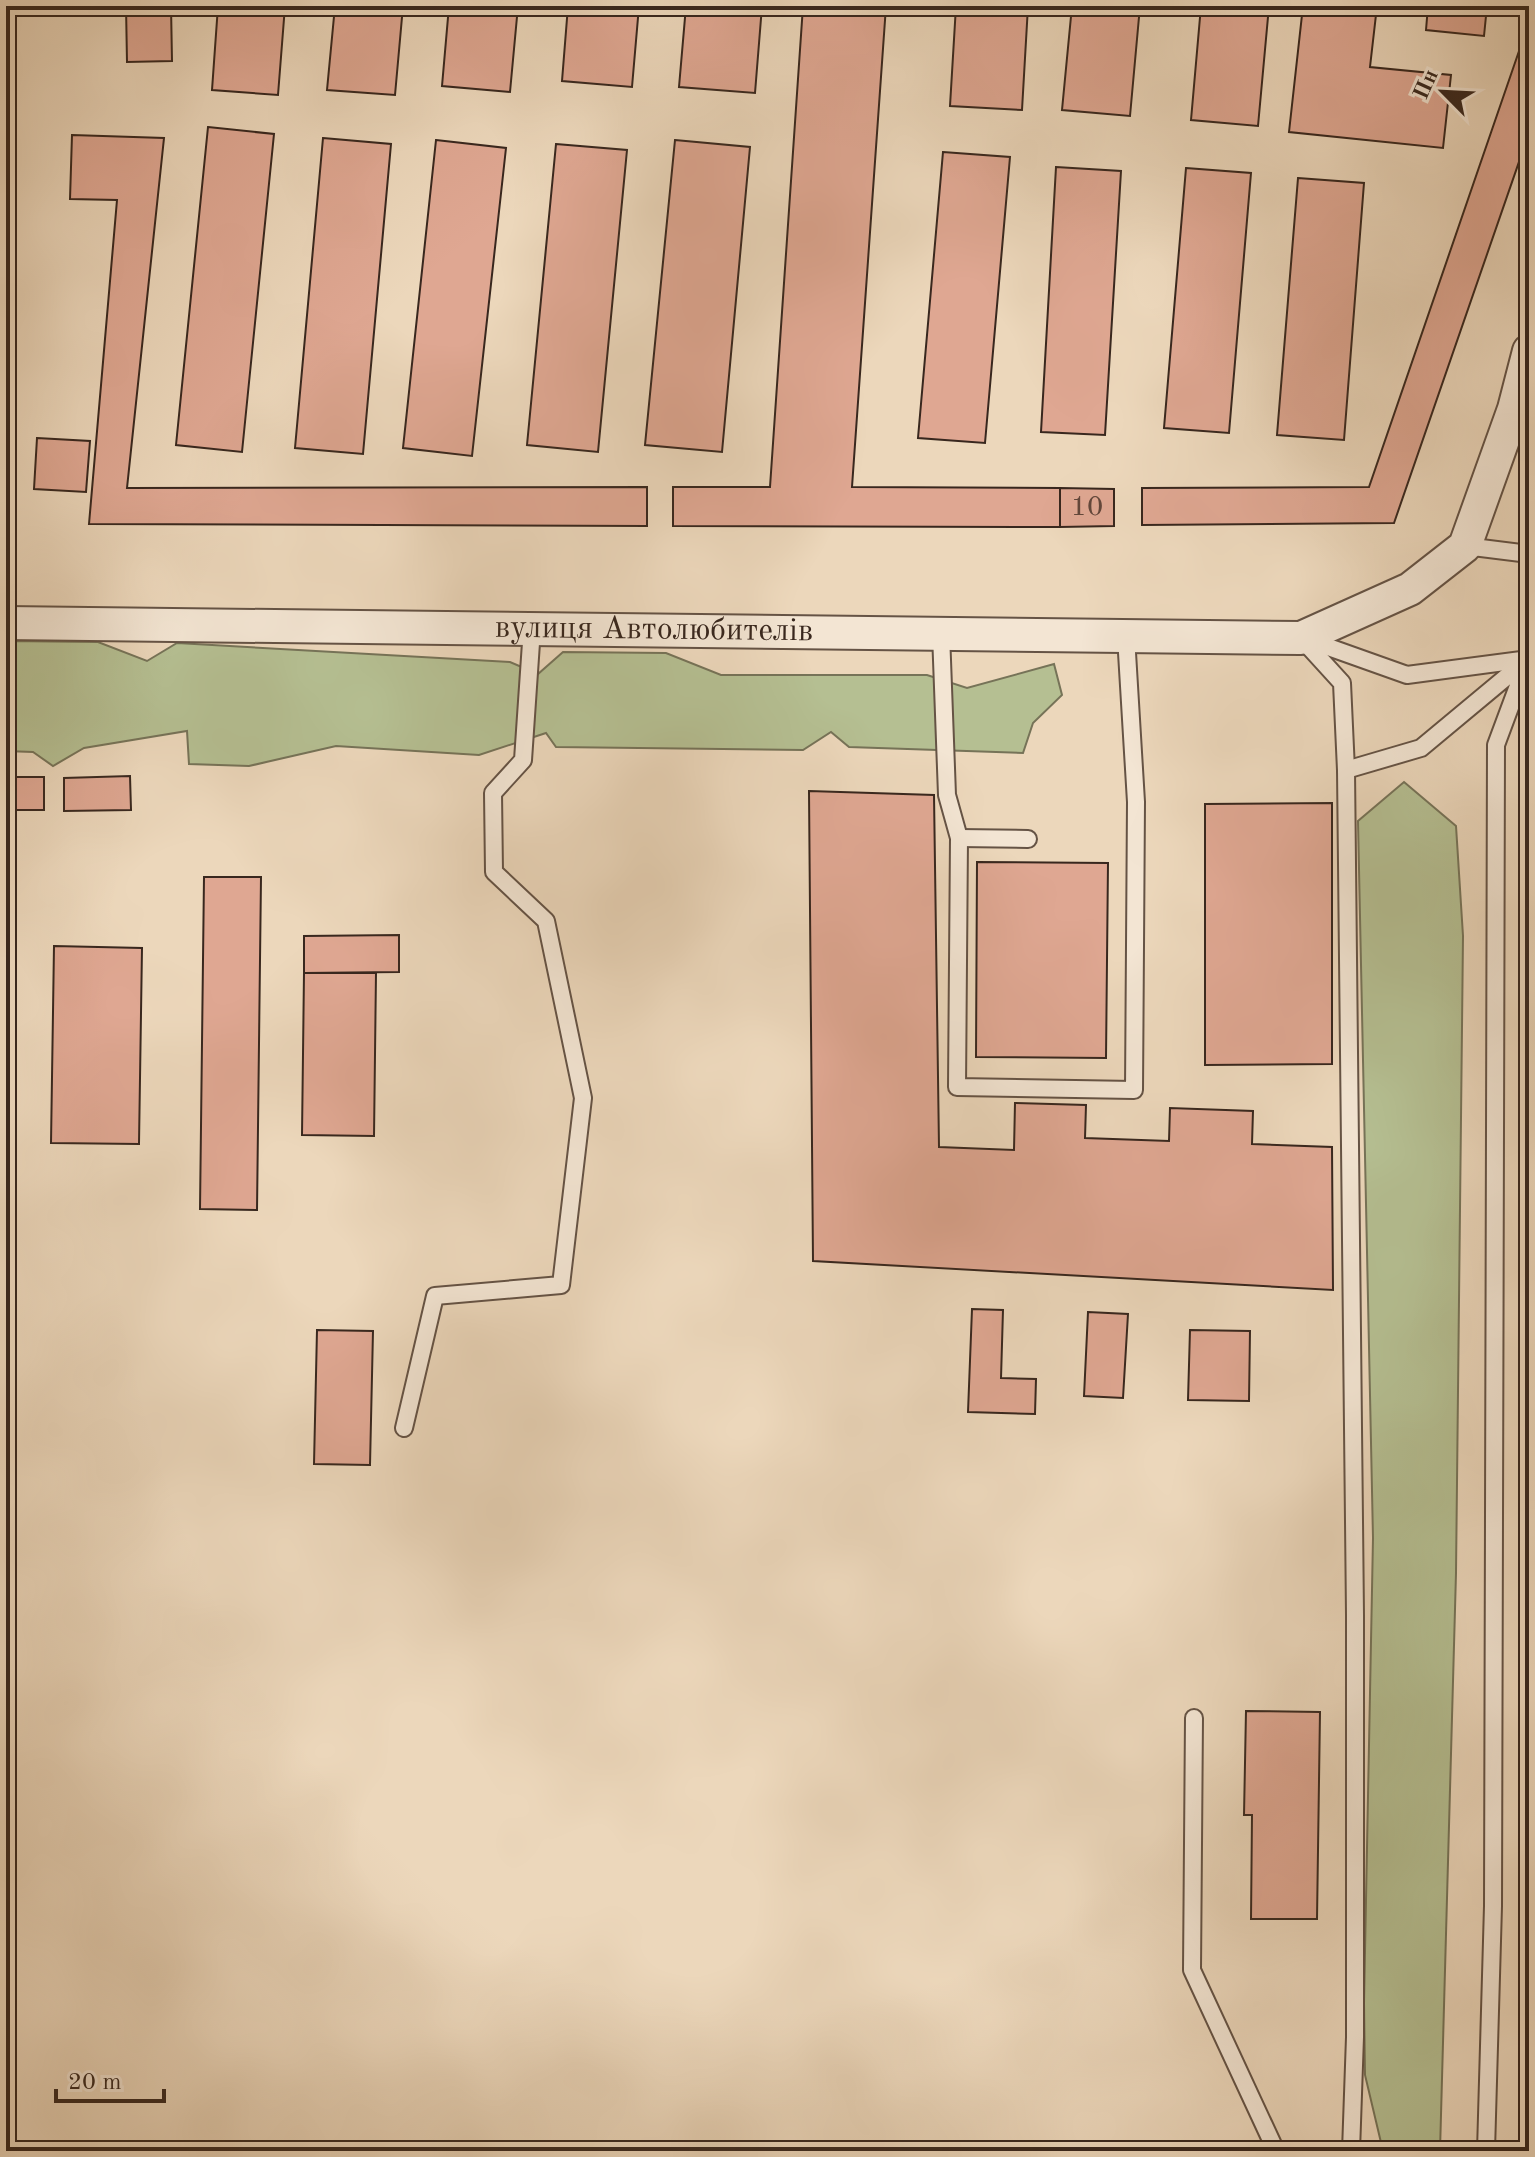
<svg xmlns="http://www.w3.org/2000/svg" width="1535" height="2157" font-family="'Old Standard TT',serif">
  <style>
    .green { fill: #b5bf92; stroke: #767358; stroke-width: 2 }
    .building { fill: #dfa792; stroke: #38271e; stroke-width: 2 }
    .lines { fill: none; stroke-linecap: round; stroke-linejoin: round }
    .service-casing { stroke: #655345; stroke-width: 20 }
    .minor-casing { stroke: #655345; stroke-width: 36 }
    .service { stroke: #f3e5d3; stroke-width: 16 }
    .minor { stroke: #f3e5d3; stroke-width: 32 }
    .labels { text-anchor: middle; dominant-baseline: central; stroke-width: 6; stroke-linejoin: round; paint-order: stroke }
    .number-label { font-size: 28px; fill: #62473b }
    .street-label { font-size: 32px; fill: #38271e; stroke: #f3e5d3 }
  </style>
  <rect width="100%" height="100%" fill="#ecd7bb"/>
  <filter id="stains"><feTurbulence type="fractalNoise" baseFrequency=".0025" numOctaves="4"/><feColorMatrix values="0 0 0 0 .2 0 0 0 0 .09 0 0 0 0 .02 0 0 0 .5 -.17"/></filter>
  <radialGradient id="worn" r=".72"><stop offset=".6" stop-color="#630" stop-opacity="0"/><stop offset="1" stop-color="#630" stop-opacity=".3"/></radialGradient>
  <g class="green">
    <path d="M 6,641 L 98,642 L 147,661 L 177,643 L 510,662 L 538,674 L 563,652 L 666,653 L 721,675 L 927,675 L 967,688 L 1054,664 L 1062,695 L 1033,723 L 1023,753 L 849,747 L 831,732 L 803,750 L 556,747 L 546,733 L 479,755 L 336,746 L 249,766 L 189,764 L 187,731 L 84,748 L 53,766 L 33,752 L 6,751 Z"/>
    <path d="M 1404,782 L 1456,826 L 1463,936 L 1456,1573 L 1440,2151 L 1383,2151 L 1365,2075 L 1364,2003 L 1373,1538 L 1358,821 Z"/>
  </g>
  <g class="building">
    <path d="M 126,6 L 171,6 L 172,61 L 127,62 Z"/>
    <path d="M 218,6 L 285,6 L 278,95 L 212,90 Z"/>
    <path d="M 335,6 L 403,6 L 395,95 L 327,90 Z"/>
    <path d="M 449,6 L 518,6 L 510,92 L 442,86 Z"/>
    <path d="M 568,6 L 639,6 L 632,87 L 562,81 Z"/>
    <path d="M 686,6 L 762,6 L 755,93 L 679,87 Z"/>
    <path d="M 803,6 L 886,6 L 852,487 L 1060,488 L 1060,527 L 673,526 L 673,487 L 770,487 Z"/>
    <path d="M 956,6 L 1028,6 L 1022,110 L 950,106 Z"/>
    <path d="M 1072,6 L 1140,6 L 1130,116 L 1062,110 Z"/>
    <path d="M 1201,6 L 1269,6 L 1258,126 L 1191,120 Z"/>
    <path d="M 1303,6 L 1377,6 L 1370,67 L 1451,75 L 1443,148 L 1289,132 Z"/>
    <path d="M 1428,6 L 1487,6 L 1484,36 L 1426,30 Z"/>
    <path d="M 1529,22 L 1529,133 L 1394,523 L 1142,525 L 1142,488 L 1369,487 Z"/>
    <path d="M 208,127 L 274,134 L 242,452 L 176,445 Z"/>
    <path d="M 72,135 L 164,138 L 127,488 L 647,487 L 647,526 L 89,524 L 117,200 L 70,199 Z"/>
    <path d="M 323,138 L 391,144 L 363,454 L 295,448 Z"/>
    <path d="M 436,140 L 506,148 L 472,456 L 403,448 Z"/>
    <path d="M 675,140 L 750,147 L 722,452 L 645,445 Z"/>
    <path d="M 556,144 L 627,150 L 598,452 L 527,445 Z"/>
    <path d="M 943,152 L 1010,157 L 985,443 L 918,438 Z"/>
    <path d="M 1056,167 L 1121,171 L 1105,435 L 1041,432 Z"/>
    <path d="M 1186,168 L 1251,173 L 1229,433 L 1164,428 Z"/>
    <path d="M 1298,178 L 1364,183 L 1344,440 L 1277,435 Z"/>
    <path d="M 37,438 L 90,441 L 86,492 L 34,489 Z"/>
    <path d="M 1060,488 L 1114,489 L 1114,526 L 1060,527 Z"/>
    <path d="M 130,776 L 131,810 L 64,811 L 64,778 Z"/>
    <rect x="6" y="777" width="38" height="33"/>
    <path d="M 809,791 L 934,795 L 939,1147 L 1014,1150 L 1015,1103 L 1086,1105 L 1085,1138 L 1169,1141 L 1170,1108 L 1253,1111 L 1252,1144 L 1332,1147 L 1333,1290 L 813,1261 Z"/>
    <path d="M 1332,803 L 1332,1064 L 1205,1065 L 1205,804 Z"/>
    <path d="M 977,862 L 1108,863 L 1106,1058 L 976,1057 Z"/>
    <path d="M 204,877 L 261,877 L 257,1210 L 200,1209 Z"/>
    <path d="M 399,935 L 399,972 L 304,973 L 304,936 Z"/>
    <path d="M 54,946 L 142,948 L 139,1144 L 51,1143 Z"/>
    <path d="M 304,973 L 376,973 L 374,1136 L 302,1135 Z"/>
    <path d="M 972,1309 L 1003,1310 L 1001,1378 L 1036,1379 L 1035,1414 L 968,1412 Z"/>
    <path d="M 1088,1312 L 1128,1314 L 1123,1398 L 1084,1396 Z"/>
    <path d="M 317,1330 L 373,1331 L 370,1465 L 314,1464 Z"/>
    <path d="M 1190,1330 L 1250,1331 L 1249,1401 L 1188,1400 Z"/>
    <path d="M 1246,1711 L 1320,1712 L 1317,1919 L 1251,1919 L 1252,1815 L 1244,1815 Z"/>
  </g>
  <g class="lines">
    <g class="service-casing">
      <g id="service">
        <path d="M 1465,546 L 1529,554"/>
        <path d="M 941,633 L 947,795 L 959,838 L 957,1087 L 1134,1090 L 1136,802 L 1126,636"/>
        <path d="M 1301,638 L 1342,683 L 1346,770 L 1355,1615 L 1355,2037 L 1351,2151"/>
        <path d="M 1303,638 L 1407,675 L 1528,659"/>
        <path d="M 1346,770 L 1421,748 L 1528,659 L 1496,745 L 1493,1906 L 1486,2151"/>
        <path d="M 959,838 L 1028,839"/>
        <path d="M 404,1428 L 435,1296 L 561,1285 L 583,1098 L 546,921 L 494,872 L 493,793 L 523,760 L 532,628"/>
        <path d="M 1194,1718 L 1192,1970 L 1276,2151"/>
      </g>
    </g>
    <g class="minor-casing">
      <g id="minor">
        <path id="s1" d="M 6,623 L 1301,638 L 1410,589 L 1465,546 L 1514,409 L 1529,351"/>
      </g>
    </g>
    <use href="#service" class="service"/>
    <use href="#minor" class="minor"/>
  </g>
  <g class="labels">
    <g class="number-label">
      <text x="1087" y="508">10</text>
    </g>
    <g class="street-label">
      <text stroke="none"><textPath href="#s1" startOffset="648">вулиця Автолюбителів</textPath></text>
    </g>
  </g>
  <rect width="1535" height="2157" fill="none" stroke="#ecd7bb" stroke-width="32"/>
  <rect x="8" y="8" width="1519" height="2141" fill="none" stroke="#38271e" stroke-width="4"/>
  <rect x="16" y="16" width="1503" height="2125" fill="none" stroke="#38271e" stroke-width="2"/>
  <g transform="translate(1443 92) rotate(294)" stroke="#f3e5d3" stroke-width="6" paint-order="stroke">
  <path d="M0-6L14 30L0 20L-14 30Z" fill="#38271e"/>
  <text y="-12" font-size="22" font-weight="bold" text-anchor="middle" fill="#38271e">Пн</text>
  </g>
  <path d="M56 2089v12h108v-12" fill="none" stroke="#38271e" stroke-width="4"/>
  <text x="68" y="2089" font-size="24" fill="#38271e" stroke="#f3e5d3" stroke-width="6" paint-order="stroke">20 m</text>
  <rect width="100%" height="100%" filter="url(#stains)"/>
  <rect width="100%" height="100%" fill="url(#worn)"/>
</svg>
